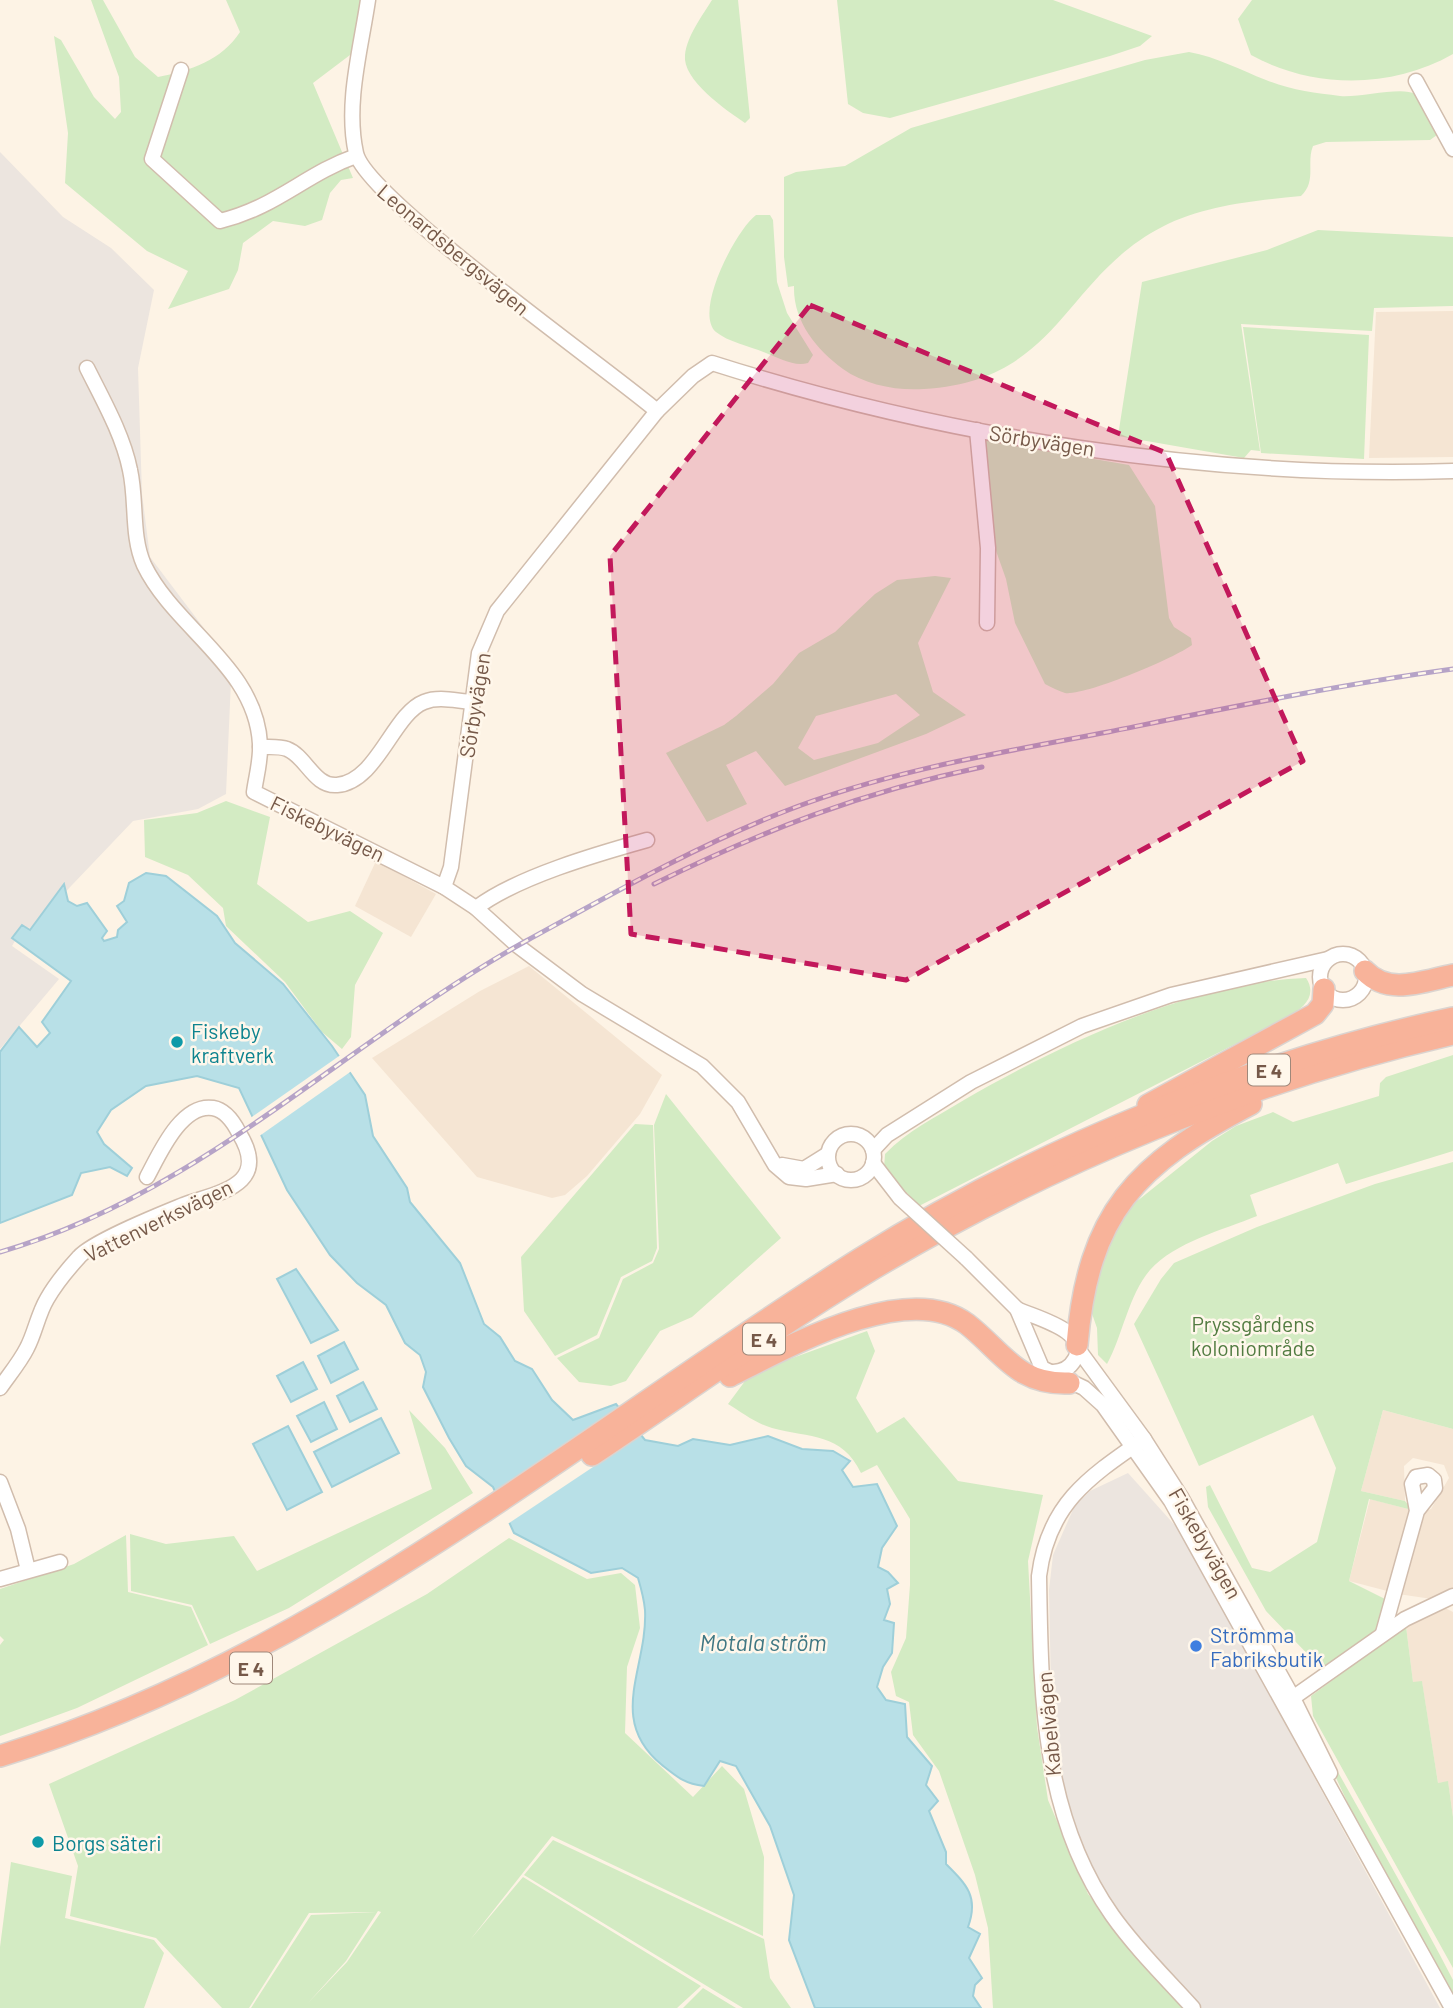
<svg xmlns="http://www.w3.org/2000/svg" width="1453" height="2008" font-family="Barlow,sans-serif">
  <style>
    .residential { fill: #f5e5d3 }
    .industrial { fill: #ece5df }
    .green { fill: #d3ebc3; fill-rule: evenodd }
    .water { fill: #b8e0e7; stroke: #9ecfd9; stroke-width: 2 }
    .pier { fill: #fdf3e5 }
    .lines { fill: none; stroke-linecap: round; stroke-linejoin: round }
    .minor-casing { stroke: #d1bdad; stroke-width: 17 }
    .highway-casing { stroke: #dbd4d0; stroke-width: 24 }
    .minor { stroke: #fff; stroke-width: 14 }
    .highway { stroke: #f8b39a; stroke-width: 21 }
    .rail-casing { stroke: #b6a3c7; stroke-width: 5 }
    .rail { stroke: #fff7eb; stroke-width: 2.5; stroke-dasharray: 8; stroke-linecap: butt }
    .minor-bridge-casing { stroke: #d1bdad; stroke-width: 17; stroke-linecap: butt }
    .minor-bridge { stroke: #fff; stroke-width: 14 }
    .marked { fill: #c2185b; fill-opacity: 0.2; stroke: #c2185b; stroke-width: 5; stroke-dasharray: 14 9; stroke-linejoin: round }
    .culture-dot { fill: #0f9aa8; stroke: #fff7eb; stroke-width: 2.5 }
    .shop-dot { fill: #3f7fe0; stroke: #fff7eb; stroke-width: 2.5 }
    .labels { text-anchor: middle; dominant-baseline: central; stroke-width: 5; stroke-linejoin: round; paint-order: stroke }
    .shield { fill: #fff7eb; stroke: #9f887a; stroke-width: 2 }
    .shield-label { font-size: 19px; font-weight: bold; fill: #765949 }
    .street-label { font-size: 21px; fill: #765949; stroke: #fff7eb }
    .culture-label { font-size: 21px; fill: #0d838f; stroke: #fff7eb; text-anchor: start }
    .park-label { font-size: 21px; fill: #527c41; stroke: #fff7eb }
    .shop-label { font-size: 21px; fill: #366cbe; stroke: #fff7eb; text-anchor: start }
    .water-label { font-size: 23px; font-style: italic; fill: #3f7783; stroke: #fff7eb }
  </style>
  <rect width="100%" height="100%" fill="#fdf3e5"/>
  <g class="residential">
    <path d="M 1453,311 L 1453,457 L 1369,458 L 1376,312 Z"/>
    <path d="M 376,861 L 436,894 L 411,937 L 355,906 Z"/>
    <path d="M 529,966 L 662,1075 L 640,1114 L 587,1176 L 565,1195 L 552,1198 L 477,1177 L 372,1058 L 480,991 Z"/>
    <path d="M 1383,1410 L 1453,1429 L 1453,1590 L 1432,1599 L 1398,1594 L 1420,1513 L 1431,1509 L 1449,1478 L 1444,1465 L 1413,1458 L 1404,1466 L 1405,1501 L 1361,1491 Z"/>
    <path d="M 1370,1499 L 1412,1510 L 1391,1592 L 1349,1581 Z"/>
    <path d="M 1445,1608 L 1453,1612 L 1453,1817 L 1448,1782 L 1438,1783 L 1422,1682 L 1413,1682 L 1406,1626 Z"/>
  </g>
  <g class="industrial">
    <path d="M 0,152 L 63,217 L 111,248 L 154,290 L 138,368 L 142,494 L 150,557 L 237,672 L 231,681 L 226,794 L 198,809 L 133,821 L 31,928 L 23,927 L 12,946 L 59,979 L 0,1049 Z"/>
    <path d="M 1128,1473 L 1180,1531 L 1440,2008 L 1202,2008 L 1113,1906 L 1091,1869 L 1064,1804 L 1052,1739 L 1049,1590 L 1053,1555 L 1075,1505 L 1090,1491 Z"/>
  </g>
  <g class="green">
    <path d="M 91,0 L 103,0 L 135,57 L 158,77 C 190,71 222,60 240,32 L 226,0 L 363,0 L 354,52 L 313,83 L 353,178 L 341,180 L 330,193 L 322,220 L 305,226 L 273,221 L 243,243 L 238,270 L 229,289 L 168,309 L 188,271 L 147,251 L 65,183 L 68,133 L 54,36 L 61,40 L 94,97 L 115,119 L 121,112 L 119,77 Z"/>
    <path d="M 712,0 L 738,0 L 750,118 L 745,123 C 726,110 682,80 685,55 C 687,36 702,16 712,0 Z"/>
    <path d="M 837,0 L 1053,0 L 1152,36 L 1140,46 L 1110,56 L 890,118 L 863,113 L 848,104 Z"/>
    <path d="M 1252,0 L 1453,0 L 1453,54 C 1392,89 1313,89 1251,55 L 1238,19 Z"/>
    <path d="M 1189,52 C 1217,57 1240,70 1266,80 C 1290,90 1315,93 1340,96 C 1359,98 1402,86 1415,94 L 1437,135 L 1430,140 L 1326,142 L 1313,146 C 1306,163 1317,181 1301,196 C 1254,201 1205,205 1162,227 C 1063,278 1060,381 924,389 C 897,391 865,385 843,369 C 816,349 793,321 794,286 L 788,287 L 784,257 L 784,177 L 796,172 L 845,166 L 911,128 L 1145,60 Z"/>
    <path d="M 756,215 L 770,215 L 773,220 L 777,282 L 787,313 L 813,355 L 808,363 C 794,367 779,358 766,353 C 752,347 728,342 716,332 C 693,312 736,230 756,215 Z"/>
    <path d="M 1318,230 L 1453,237 L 1453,306 L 1374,308 L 1372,331 L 1241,324 L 1260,451 L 1251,450 L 1244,458 L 1118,436 L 1142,282 L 1267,250 Z"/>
    <path d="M 1243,327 L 1369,335 L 1364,459 L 1261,453 Z"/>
    <path d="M 984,440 L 1129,465 L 1155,506 L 1169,618 L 1174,627 L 1191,638 L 1192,645 C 1175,658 1085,696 1065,693 C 1059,691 1051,687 1045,684 L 1015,623 L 1006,579 L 995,548 L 989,515 Z"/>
    <path d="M 935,576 L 951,578 L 918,643 L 933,692 L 966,715 L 926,734 L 785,786 L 756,751 L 726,765 L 747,804 L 707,822 L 666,753 L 724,725 L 736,716 L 773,684 L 799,653 L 835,632 L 875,594 L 897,580 ZM 896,694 L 920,715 L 878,743 L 814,760 L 798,748 L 816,716 Z"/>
    <path d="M 226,801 L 270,817 L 257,884 L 308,922 L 350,911 L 383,933 L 355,985 L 351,1037 L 342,1049 L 322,1032 L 285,982 L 226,926 L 223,908 L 188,875 L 145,857 L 144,820 L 197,813 Z"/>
    <path d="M 1306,978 C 1318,996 1303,1008 1288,1017 L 919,1206 L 884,1168 L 885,1154 C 907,1131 936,1117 964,1100 C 1061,1044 1192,982 1306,978 Z"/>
    <path d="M 1453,1055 L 1453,1151 L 1346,1184 L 1338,1163 L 1250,1195 L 1257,1216 C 1223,1230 1175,1242 1150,1270 C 1128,1296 1123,1335 1107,1364 L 1098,1355 L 1097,1328 L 1090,1308 L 1097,1264 L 1126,1210 L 1212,1141 L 1236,1126 L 1273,1112 L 1293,1122 L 1379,1096 L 1380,1083 L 1386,1077 Z"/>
    <path d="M 666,1094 L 781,1238 L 692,1317 L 660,1331 L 626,1381 L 611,1386 L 579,1382 L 557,1358 L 599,1338 L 623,1279 L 653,1263 L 659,1249 L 654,1125 Z"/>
    <path d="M 635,1124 L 653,1125 L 657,1248 L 652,1261 L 621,1277 L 597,1335 L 555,1356 L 524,1311 L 521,1257 Z"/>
    <path d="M 1453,1162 L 1453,1429 L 1383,1410 L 1361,1491 L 1405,1501 L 1412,1510 L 1369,1499 L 1349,1581 L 1389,1601 L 1378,1628 L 1329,1667 L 1321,1668 L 1266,1611 L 1208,1507 L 1206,1487 L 1210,1485 L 1252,1568 L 1270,1572 L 1317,1542 L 1336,1468 L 1313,1415 L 1199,1466 L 1134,1324 L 1161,1279 L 1174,1263 L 1257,1227 L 1375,1184 Z"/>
    <path d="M 867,1331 L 875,1351 L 856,1398 L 877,1433 L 904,1417 L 958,1481 L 1043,1495 L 1028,1561 L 1037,1727 L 1048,1800 L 1088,1894 L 1184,2008 L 993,2008 L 988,1928 L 975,1875 L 939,1771 L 913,1735 L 909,1702 L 896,1696 L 891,1672 L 906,1638 L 910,1585 L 910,1519 L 877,1465 L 861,1473 C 842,1433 810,1438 772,1428 C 757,1424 741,1412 728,1404 L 751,1373 Z"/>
    <path d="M 409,1410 L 445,1448 L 473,1493 L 289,1608 L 210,1644 L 192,1605 L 131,1591 L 130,1534 L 166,1544 L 234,1536 L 257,1571 L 432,1489 Z"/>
    <path d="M 126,1535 L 128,1592 L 191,1607 L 208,1645 L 77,1708 L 0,1736 L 0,1645 L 4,1640 L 0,1636 L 0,1589 L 74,1564 Z"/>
    <path d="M 509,1538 L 587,1579 L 621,1573 L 635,1585 L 640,1628 L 627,1667 L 625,1733 L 693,1797 L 722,1766 L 744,1789 L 764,1857 L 763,1936 L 552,1836 L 470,1940 L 523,1877 L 701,1986 L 677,2008 L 251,2008 L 311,1915 L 376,1912 L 309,1913 L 249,2008 L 222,2008 L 156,1938 L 70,1916 L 78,1866 L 49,1784 L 235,1700 L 427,1594 ZM 378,1911 L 381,1912 L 347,1962 L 308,2003 L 346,1961 Z"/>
    <path d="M 1406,1626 L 1413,1682 L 1422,1681 L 1438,1783 L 1448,1781 L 1453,1817 L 1453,1968 L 1313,1716 L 1311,1696 Z"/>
    <path d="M 1308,1718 C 1356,1806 1407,1891 1453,1980 L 1453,1998 L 1352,1812 Z"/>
    <path d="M 553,1840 L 764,1939 L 770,1978 L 791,2008 L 743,2008 L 524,1875 Z"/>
    <path d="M 11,1862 L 72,1876 L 65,1918 L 154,1940 L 164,1953 L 144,2008 L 0,2008 L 0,1947 Z"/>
    <path d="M 703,1988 L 736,2008 L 683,2008 Z"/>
  </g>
  <g class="water">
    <path d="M 146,873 L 166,876 L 217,916 L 235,943 L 283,984 L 332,1046 L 365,1095 L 373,1136 L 407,1188 L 410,1202 L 460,1263 L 484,1324 L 500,1337 L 515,1361 L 532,1369 L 552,1400 L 573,1420 L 616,1404 L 645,1440 L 678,1446 L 693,1439 L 730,1445 L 768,1436 L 802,1449 L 833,1451 L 850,1461 L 842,1470 L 853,1487 L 877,1484 L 897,1526 L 882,1548 L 878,1567 L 888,1572 L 898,1583 L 887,1589 L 890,1604 L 884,1620 L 894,1623 L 892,1653 L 883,1667 L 877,1687 L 886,1700 L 905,1704 L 907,1737 L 932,1766 L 926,1785 L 938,1801 L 929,1811 L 946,1852 L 946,1864 C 967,1885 979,1897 968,1927 L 980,1934 L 969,1958 L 982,1978 L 975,1985 L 973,1996 L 981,2008 L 815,2008 L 789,1940 L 794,1895 L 770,1826 L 736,1766 L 720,1761 L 704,1786 C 685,1784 677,1777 662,1765 C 606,1719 648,1668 645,1610 C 644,1599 641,1588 638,1578 L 622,1568 L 591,1573 L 514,1533 L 493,1487 L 466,1466 L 449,1438 L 423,1387 L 426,1372 L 420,1355 L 405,1343 L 386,1305 L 357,1283 L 330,1255 L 287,1190 L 239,1088 L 197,1076 L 146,1086 L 111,1110 L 97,1132 L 104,1144 L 132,1168 L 127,1176 L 110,1167 L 81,1173 L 72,1195 L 0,1223 L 0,1052 L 19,1027 L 37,1047 L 50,1033 L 42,1022 L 71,981 L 12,938 L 22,925 L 30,930 L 64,884 L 68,901 L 77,906 L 87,903 L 107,931 L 102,938 L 104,941 L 117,937 L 118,930 L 127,922 L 117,906 L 124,901 L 129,883 Z"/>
    <path d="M 296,1269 L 338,1330 L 311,1343 L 277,1279 Z"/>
    <path d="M 344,1342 L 358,1369 L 331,1383 L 318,1356 Z"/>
    <path d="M 303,1362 L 317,1389 L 291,1402 L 277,1376 Z"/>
    <path d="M 363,1382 L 377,1409 L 350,1422 L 337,1396 Z"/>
    <path d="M 324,1402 L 337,1429 L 311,1442 L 297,1416 Z"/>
    <path d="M 381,1418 L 399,1453 L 332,1487 L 314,1452 Z"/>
    <path d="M 288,1426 L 322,1492 L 287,1510 L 253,1444 Z"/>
  </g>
  <g class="pier">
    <path d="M 342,1054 L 353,1070 L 258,1137 L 249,1119 Z"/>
    <path d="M 623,1407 L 644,1433 L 506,1525 L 492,1494 Z"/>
  </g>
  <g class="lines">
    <g class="minor-casing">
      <g id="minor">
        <path d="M 368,0 C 361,48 345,104 356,153 C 366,198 608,369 657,411 L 497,611 L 479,653 L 451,867 L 444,887"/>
        <path d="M 181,70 L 152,159 L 220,221 C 277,207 305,174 356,156"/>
        <path d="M 1416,81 L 1453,149"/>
        <path d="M 87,368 C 103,400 123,435 130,470 C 137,501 131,536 144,565 C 175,629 256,667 260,744 C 261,760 256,777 254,792 L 444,887 L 476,908 L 518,946 L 582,994 L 702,1066 L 738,1102 L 775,1165 L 789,1177 L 806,1179 L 837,1174"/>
        <path d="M 657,411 L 693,376 L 712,363 C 944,437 1210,479 1453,471"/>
        <path d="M 977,430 L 988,548 L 987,623"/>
        <path d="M 260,747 C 268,747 280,746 287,749 C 306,756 314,787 337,785 C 377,782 393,714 424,702 C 439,696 456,701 472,702"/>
        <path d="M 476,908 C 517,877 597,854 647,840"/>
        <circle cx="1343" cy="977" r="23"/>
        <circle cx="851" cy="1157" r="23"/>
        <path d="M 873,1150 L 887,1135 L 971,1082 L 1082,1026 L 1171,995 L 1328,959"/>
        <path d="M 873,1163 L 900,1198"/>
        <path d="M 782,1165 L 804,1169 L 828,1154"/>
        <path d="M 966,1258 L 1017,1309 L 1042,1368 L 1084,1388 L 1103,1405 L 1171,1501 L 1452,2008"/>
        <path d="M 1017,1309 C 1035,1318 1090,1330 1075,1359 C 1070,1368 1062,1372 1053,1372"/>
        <path d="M 1078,1349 L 1144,1439 L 1181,1497 L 1293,1698 L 1330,1773"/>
        <path d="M 0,1388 C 9,1375 20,1362 27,1348 C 35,1333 38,1314 47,1299 C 55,1285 68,1269 79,1257 C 93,1241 161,1214 183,1205 C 220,1192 271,1185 239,1133 C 234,1123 225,1110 213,1108 C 181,1103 159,1155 147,1177"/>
        <path d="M 1144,1439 C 1089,1477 1048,1504 1039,1576 C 1041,1694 1041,1814 1112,1915 C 1136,1949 1166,1978 1193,2008"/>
        <path d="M 0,1482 L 18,1529 L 28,1570"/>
        <path d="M 0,1579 L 60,1562"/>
        <path d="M 1383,1633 L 1417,1511 L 1435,1488 L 1434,1480 L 1428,1475 L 1416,1477 L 1412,1484 L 1417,1511"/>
        <path d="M 1287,1702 L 1405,1619 L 1453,1596"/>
      </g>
    </g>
    <g class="highway-casing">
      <g id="highway">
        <path d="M 1365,971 C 1389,996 1423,981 1453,975"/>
        <path d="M 1148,1105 L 1315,1014 L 1323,1004 L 1324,989"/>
        <path d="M 1077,1345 C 1088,1212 1136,1164 1251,1104"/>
        <path d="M 730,1376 C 786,1348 907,1279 967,1324 C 1003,1352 1017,1385 1069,1383"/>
        <path d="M 592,1455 C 685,1393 775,1328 871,1270 C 1050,1163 1249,1081 1453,1034"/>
        <path d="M 0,1756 C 321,1658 580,1435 860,1259 C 1034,1150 1252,1061 1453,1018"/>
      </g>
    </g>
    <use href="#minor" class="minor"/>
    <use href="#highway" class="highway"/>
    <g class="rail-casing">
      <g id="rail">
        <path d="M 654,884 C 764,830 862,792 982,767"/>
        <path d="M 0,1252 C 199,1195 348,1040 526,941 C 610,895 694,847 783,812 C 887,771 998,753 1108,732 C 1222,709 1337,685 1453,669"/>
      </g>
    </g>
    <use href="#rail" class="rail"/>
    <g class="minor-bridge-casing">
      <path id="minor-bridge" d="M 900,1198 L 966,1258"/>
    </g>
    <use href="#minor-bridge" class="minor-bridge"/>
  </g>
  <path class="marked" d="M 810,305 L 1166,453 L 1303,761 L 906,980 L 631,934 L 610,556 Z"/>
  <g class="culture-dot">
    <circle cx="177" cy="1042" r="7"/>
    <circle cx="38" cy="1842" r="7"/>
  </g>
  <circle class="shop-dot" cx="1196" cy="1646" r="7"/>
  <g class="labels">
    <g class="shield">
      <rect x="1248" y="1054.5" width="42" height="31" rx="5"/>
      <rect x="743" y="1323.5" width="42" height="31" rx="5"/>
      <rect x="230" y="1652.5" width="42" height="31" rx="5"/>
    </g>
    <g class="shield-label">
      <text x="1269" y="1070">E 4</text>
      <text x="764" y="1339">E 4</text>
      <text x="251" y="1668">E 4</text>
    </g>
    <g class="street-label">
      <text transform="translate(454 249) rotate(40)">Leonardsbergsvägen</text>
      <text transform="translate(1042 440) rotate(9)">Sörbyvägen</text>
      <text transform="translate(474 705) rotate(-81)">Sörbyvägen</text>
      <text transform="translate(328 828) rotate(26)">Fiskebyvägen</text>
      <text transform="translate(158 1220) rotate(-26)">Vattenverksvägen</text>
      <text transform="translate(1206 1543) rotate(60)">Fiskebyvägen</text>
      <text transform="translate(1048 1724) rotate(-95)">Kabelvägen</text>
    </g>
    <g class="culture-label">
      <text x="191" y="1030">Fiskeby<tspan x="191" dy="24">kraftverk</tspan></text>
      <text x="52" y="1842">Borgs säteri</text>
    </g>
    <g class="park-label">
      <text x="1253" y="1323">Pryssgårdens<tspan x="1253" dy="24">koloniområde</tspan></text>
    </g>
    <g class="shop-label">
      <text x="1210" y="1634">Strömma<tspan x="1210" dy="24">Fabriksbutik</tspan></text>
    </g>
    <g class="water-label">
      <text x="763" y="1642">Motala ström</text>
    </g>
  </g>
</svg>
